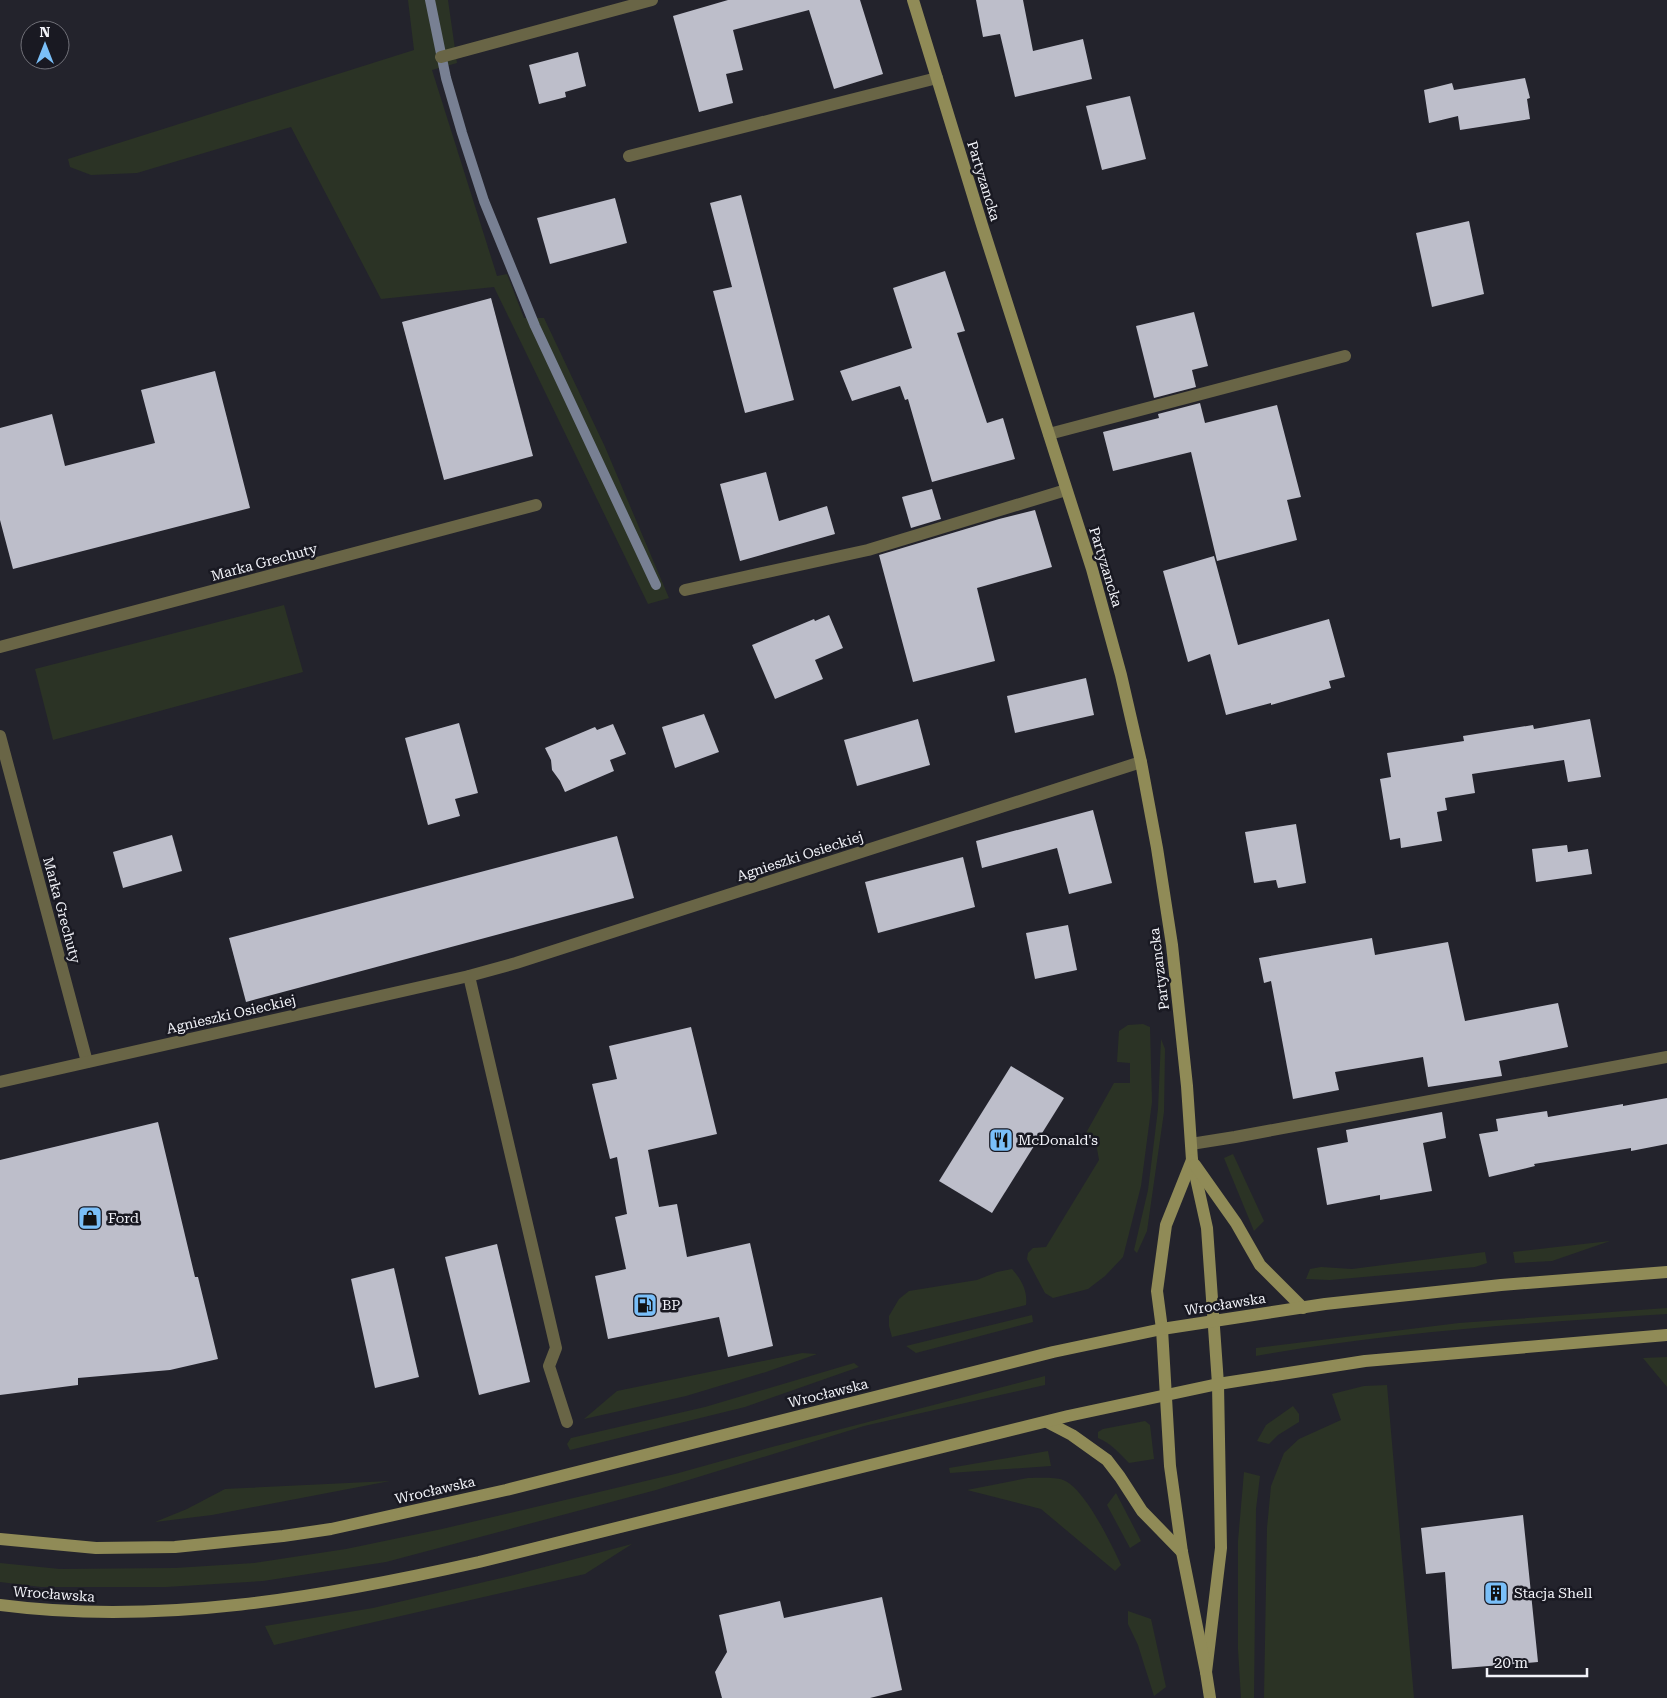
<svg xmlns="http://www.w3.org/2000/svg" width="1667" height="1698" font-family="'Roboto Serif',serif">
  <style>
    .green { fill: #2b3325 }
    .lines { fill: none; stroke-linecap: round; stroke-linejoin: round }
    .stream { stroke: #788093; stroke-width: 10 }
    .building { fill: #bdbeca }
    .minor { stroke: #696546; stroke-width: 12 }
    .secondary { stroke: #908b57; stroke-width: 12 }
    .labels { text-anchor: middle; dominant-baseline: central; stroke-width: 5; stroke-linejoin: round; paint-order: stroke }
    .street-label { font-size: 14px; fill: #f2f3f9; stroke: #191922 }
    .poi-label { font-size: 14px; fill: #f2f3f9; stroke: #191922; text-anchor: start }
  </style>
  <rect width="100%" height="100%" fill="#23232c"/>
  <g class="green">
    <path d="M 408,0 L 448,0 L 457,63 L 432,70 L 497,276 L 507,274 L 524,318 L 544,318 L 605,447 L 669,598 L 648,604 L 494,287 L 381,299 L 291,127 L 137,173 L 91,175 L 70,167 L 68,159 L 414,50 Z"/>
    <path d="M 284,605 L 303,672 L 53,740 L 35,669 Z"/>
    <path d="M 1143,1024 L 1150,1027 L 1152,1102 L 1141,1186 L 1123,1257 L 1105,1276 L 1088,1289 L 1053,1298 L 1045,1293 L 1027,1259 L 1028,1253 L 1033,1248 L 1046,1247 L 1099,1160 L 1096,1143 L 1081,1142 L 1114,1083 L 1130,1083 L 1130,1063 L 1117,1062 L 1119,1031 L 1128,1025 Z"/>
    <path d="M 1161,1039 L 1165,1049 L 1164,1112 L 1147,1231 L 1137,1253 L 1134,1250 L 1148,1190 L 1158,1109 Z"/>
    <path d="M 1233,1154 L 1264,1221 L 1254,1231 L 1224,1158 Z"/>
    <path d="M 1610,1241 L 1552,1261 L 1515,1263 L 1513,1252 Z"/>
    <path d="M 1485,1252 L 1487,1263 L 1475,1267 L 1330,1280 L 1306,1279 L 1310,1269 L 1321,1267 L 1352,1269 Z"/>
    <path d="M 1012,1269 C 1021,1279 1028,1291 1026,1305 L 892,1337 L 889,1326 L 889,1316 L 899,1299 L 909,1291 L 977,1280 L 997,1272 Z"/>
    <path d="M 1667,1308 L 1667,1314 C 1530,1323 1392,1332 1256,1356 L 1256,1348 L 1459,1323 Z"/>
    <path d="M 1032,1315 L 1033,1322 L 916,1353 L 906,1346 Z"/>
    <path d="M 802,1353 L 817,1354 L 766,1372 L 686,1396 L 584,1419 L 617,1391 Z"/>
    <path d="M 1667,1357 L 1667,1387 L 1643,1358 Z"/>
    <path d="M 854,1363 L 859,1367 L 745,1407 L 570,1450 L 567,1444 L 571,1438 L 705,1407 Z"/>
    <path d="M 1045,1376 L 1045,1385 L 864,1426 L 656,1490 L 386,1562 L 263,1581 L 166,1587 L 41,1587 L 0,1582 L 0,1563 L 60,1569 L 175,1568 L 254,1563 L 346,1549 L 442,1529 L 675,1474 L 772,1447 Z"/>
    <path d="M 1387,1385 L 1414,1698 L 1264,1698 L 1267,1528 L 1271,1486 L 1284,1453 L 1299,1439 L 1341,1420 L 1332,1394 L 1364,1386 Z"/>
    <path d="M 1293,1406 L 1299,1414 L 1299,1422 L 1278,1435 L 1269,1444 L 1257,1441 L 1266,1425 Z"/>
    <path d="M 1145,1421 L 1150,1425 L 1154,1459 L 1129,1463 C 1120,1454 1111,1443 1098,1438 L 1098,1432 L 1103,1429 Z"/>
    <path d="M 1048,1451 L 1051,1466 L 950,1473 L 949,1468 Z"/>
    <path d="M 1244,1472 L 1260,1476 L 1256,1509 L 1254,1698 L 1241,1698 L 1238,1649 L 1238,1541 Z"/>
    <path d="M 1028,1478 C 1038,1478 1055,1477 1063,1480 C 1084,1487 1112,1545 1121,1565 L 1115,1571 L 1041,1509 L 967,1490 Z"/>
    <path d="M 390,1481 L 212,1515 L 155,1522 L 187,1509 L 225,1489 Z"/>
    <path d="M 1116,1493 L 1141,1541 L 1130,1548 L 1107,1505 Z"/>
    <path d="M 632,1544 L 585,1574 L 274,1645 L 265,1626 L 373,1608 L 514,1575 Z"/>
    <path d="M 1128,1611 L 1151,1619 L 1166,1687 L 1154,1696 L 1138,1645 L 1128,1624 Z"/>
  </g>
  <g class="lines">
    <path class="stream" d="M 430,0 L 446,78 L 462,133 L 484,201 L 535,326 L 656,585"/>
  </g>
  <g class="building">
    <path d="M 728,0 L 860,0 L 883,74 L 834,89 L 809,10 L 733,30 L 743,70 L 726,74 L 733,103 L 699,112 L 673,16 Z"/>
    <path d="M 976,0 L 1023,0 L 1033,51 L 1083,39 L 1092,79 L 1015,97 L 1000,34 L 983,37 Z"/>
    <path d="M 578,52 L 586,86 L 565,92 L 566,97 L 539,104 L 529,65 Z"/>
    <path d="M 1525,78 L 1530,98 L 1527,99 L 1530,119 L 1460,130 L 1458,116 L 1429,123 L 1424,90 L 1452,83 L 1454,90 Z"/>
    <path d="M 1130,96 L 1146,159 L 1102,170 L 1086,106 Z"/>
    <path d="M 741,195 L 794,400 L 745,413 L 713,291 L 732,287 L 710,203 Z"/>
    <path d="M 615,198 L 627,243 L 550,264 L 537,218 Z"/>
    <path d="M 1469,221 L 1484,294 L 1432,307 L 1416,233 Z"/>
    <path d="M 945,271 L 965,331 L 957,333 L 987,423 L 1003,418 L 1015,459 L 932,482 L 908,399 L 905,400 L 900,386 L 852,401 L 840,371 L 912,348 L 893,288 Z"/>
    <path d="M 491,298 L 533,456 L 444,480 L 402,322 Z"/>
    <path d="M 1194,312 L 1208,366 L 1192,370 L 1196,387 L 1154,398 L 1136,326 Z"/>
    <path d="M 215,371 L 250,508 L 13,569 L 0,520 L 0,428 L 52,414 L 65,466 L 155,443 L 141,390 Z"/>
    <path d="M 1200,403 L 1205,423 L 1277,405 L 1301,497 L 1287,500 L 1297,540 L 1217,561 L 1191,452 L 1113,471 L 1103,432 L 1159,418 L 1158,414 Z"/>
    <path d="M 766,472 L 779,521 L 827,506 L 835,534 L 740,561 L 720,484 Z"/>
    <path d="M 932,489 L 941,519 L 911,528 L 902,497 Z"/>
    <path d="M 1035,510 L 1052,567 L 977,588 L 995,661 L 913,682 L 879,555 L 999,519 Z"/>
    <path d="M 1214,556 L 1238,645 L 1329,619 L 1345,677 L 1329,681 L 1331,688 L 1271,705 L 1271,703 L 1226,715 L 1210,654 L 1188,662 L 1163,571 Z"/>
    <path d="M 829,615 L 843,648 L 815,660 L 823,679 L 775,699 L 752,645 L 814,619 L 815,621 Z"/>
    <path d="M 1086,678 L 1094,715 L 1015,733 L 1007,696 Z"/>
    <path d="M 704,714 L 719,752 L 675,768 L 662,727 Z"/>
    <path d="M 918,719 L 930,765 L 857,786 L 844,740 Z"/>
    <path d="M 1590,719 L 1601,777 L 1568,782 L 1564,760 L 1472,774 L 1475,793 L 1445,798 L 1447,810 L 1437,812 L 1442,841 L 1401,848 L 1400,838 L 1390,840 L 1380,779 L 1391,777 L 1387,753 L 1464,741 L 1463,736 L 1533,725 L 1534,729 Z"/>
    <path d="M 459,723 L 478,793 L 455,799 L 460,816 L 428,825 L 405,738 Z"/>
    <path d="M 613,724 L 626,754 L 610,760 L 614,771 L 565,792 L 560,781 L 552,770 L 551,760 L 545,748 L 595,727 L 597,730 Z"/>
    <path d="M 1093,810 L 1112,883 L 1069,894 L 1057,848 L 982,868 L 976,841 Z"/>
    <path d="M 1296,824 L 1306,883 L 1278,888 L 1276,880 L 1254,883 L 1245,832 Z"/>
    <path d="M 172,835 L 182,871 L 123,888 L 113,852 Z"/>
    <path d="M 617,836 L 634,898 L 246,1002 L 229,938 Z"/>
    <path d="M 1567,845 L 1568,852 L 1588,849 L 1592,874 L 1536,882 L 1532,849 Z"/>
    <path d="M 963,857 L 975,907 L 878,933 L 865,882 Z"/>
    <path d="M 1068,925 L 1077,970 L 1035,979 L 1026,933 Z"/>
    <path d="M 1372,938 L 1375,955 L 1448,942 L 1465,1021 L 1558,1003 L 1568,1047 L 1499,1061 L 1502,1076 L 1428,1087 L 1423,1057 L 1335,1072 L 1339,1090 L 1293,1099 L 1271,981 L 1264,983 L 1259,958 Z"/>
    <path d="M 691,1027 L 717,1134 L 648,1150 L 659,1207 L 677,1204 L 687,1257 L 750,1243 L 773,1346 L 728,1357 L 719,1317 L 608,1339 L 595,1276 L 626,1269 L 615,1217 L 627,1214 L 617,1157 L 610,1159 L 592,1084 L 617,1079 L 609,1046 Z"/>
    <path d="M 1011,1066 L 1064,1098 L 992,1213 L 939,1181 Z"/>
    <path d="M 1667,1098 L 1667,1144 L 1631,1151 L 1631,1148 L 1534,1164 L 1535,1166 L 1489,1177 L 1479,1134 L 1498,1131 L 1496,1119 L 1547,1111 L 1548,1117 L 1623,1104 L 1623,1106 Z"/>
    <path d="M 1442,1112 L 1446,1138 L 1423,1143 L 1432,1191 L 1380,1200 L 1380,1195 L 1327,1205 L 1317,1148 L 1348,1142 L 1346,1130 Z"/>
    <path d="M 158,1122 L 195,1277 L 198,1277 L 218,1359 L 170,1370 L 78,1378 L 78,1385 L 0,1395 L 0,1160 Z"/>
    <path d="M 497,1244 L 530,1382 L 479,1395 L 445,1257 Z"/>
    <path d="M 394,1268 L 419,1377 L 375,1388 L 351,1279 Z"/>
    <path d="M 1523,1515 L 1538,1662 L 1452,1669 L 1445,1572 L 1426,1574 L 1421,1528 Z"/>
    <path d="M 882,1597 L 902,1690 L 870,1698 L 722,1698 L 715,1672 L 727,1652 L 719,1615 L 780,1601 L 784,1618 Z"/>
  </g>
  <g class="lines">
    <g class="minor">
      <path d="M 441,57 L 652,0"/>
      <path d="M 629,156 L 937,78"/>
      <path d="M 1049,434 L 1345,356"/>
      <path d="M 685,590 L 868,550 L 1066,490"/>
      <path d="M 0,647 L 536,505"/>
      <path d="M 0,736 L 87,1062"/>
      <path d="M 469,976 L 556,1348 L 549,1366 L 567,1422"/>
      <path d="M 0,1082 L 469,976 L 516,963 L 1141,762"/>
      <path d="M 1191,1144 L 1235,1137 L 1667,1057"/>
    </g>
    <g class="secondary">
      <path d="M 913,0 L 982,225 L 1092,569 L 1121,675 L 1141,762 L 1157,848 L 1172,945 L 1187,1086 L 1192,1160 L 1207,1228 L 1218,1384 L 1221,1548 L 1206,1672"/>
      <path d="M 1192,1160 L 1166,1225 L 1157,1291 L 1162,1329 L 1170,1466 L 1182,1552 L 1206,1672 L 1210,1698"/>
      <path d="M 1195,1165 L 1236,1223 L 1260,1265 L 1303,1308"/>
      <path d="M 1047,1422 L 1072,1435 L 1107,1460 L 1120,1477 L 1142,1511 L 1182,1552"/>
      <path d="M 0,1539 L 96,1548 L 175,1547 L 283,1536 L 331,1529 L 506,1490 L 1053,1352 L 1162,1329 L 1325,1304 L 1501,1285 L 1667,1272"/>
      <path d="M 0,1605 C 160,1626 323,1597 479,1562 L 1068,1416 L 1218,1384 L 1365,1361 L 1667,1335"/>
    </g>
  </g>
  <defs>
    <g id="restaurant-square" transform="scale(1.25)"><rect x="-9" y="-9" width="18" height="18" rx="4" fill="#7abff8" stroke="#191922"/><path d="M-5-6h1v4h1v-4h1v4h1v-4h1v5L-1.5 .5V6h-2V.5L-5-1ZM5-6V6H3V1.5H1.5Q1.5-4 5-6Z" fill="#111"/></g>
    <g id="shop-square" transform="scale(1.25)"><rect x="-9" y="-9" width="18" height="18" rx="4" fill="#7abff8" stroke="#191922"/><path d="M-5-2.5h2.3a2.7 3.5 0 0 1 5.4 0H5L5.5 6h-11ZM-1.5-2.5h3a1.5 2.3 0 0 0-3 0Z" fill="#111"/></g>
    <g id="fuel-square" transform="scale(1.25)"><rect x="-9" y="-9" width="18" height="18" rx="4" fill="#7abff8" stroke="#191922"/><path d="M-5.5-6h7V0h2V4h1.3V-2.5L3-4.5l.8-.8L6-3V5H2.5V1h-1V6h-7ZM-4.2-4.7v3.2H.2V-4.7Z" fill="#111"/></g>
    <g id="building-square" transform="scale(1.25)"><rect x="-9" y="-9" width="18" height="18" rx="4" fill="#7abff8" stroke="#191922"/><path d="M-4-6H4V6H1V3H-1V6H-4ZM-2.5-4.3h1.7v1.8h-1.7ZM.8-4.3h1.7v1.8H.8ZM-2.5-1h1.7V.8h-1.7ZM.8-1h1.7V.8H.8Z" fill="#111"/></g>
  </defs>
  <g fill-rule="evenodd">
    <use href="#restaurant-square" x="1001" y="1140"/>
    <use href="#shop-square" x="90" y="1218"/>
    <use href="#fuel-square" x="645" y="1305"/>
    <use href="#building-square" x="1496" y="1593"/>
  </g>
  <g class="labels">
    <g class="street-label">
      <text transform="translate(984 181) rotate(73)">Partyzancka</text>
      <text transform="translate(264 562) rotate(-15)">Marka Grechuty</text>
      <text transform="translate(1106 567) rotate(73)">Partyzancka</text>
      <text transform="translate(800 856) rotate(-18)">Agnieszki Osieckiej</text>
      <text transform="translate(62 910) rotate(75)">Marka Grechuty</text>
      <text transform="translate(1159 969) rotate(-97)">Partyzancka</text>
      <text transform="translate(231 1014) rotate(-13)">Agnieszki Osieckiej</text>
      <text transform="translate(1225 1304) rotate(-9)">Wrocławska</text>
      <text transform="translate(828 1393) rotate(-14)">Wrocławska</text>
      <text transform="translate(435 1490) rotate(-13)">Wrocławska</text>
      <text transform="translate(54 1594) rotate(4)">Wrocławska</text>
    </g>
    <g class="poi-label">
      <text x="1018" y="1140">McDonald's</text>
      <text x="108" y="1218">Ford</text>
      <text x="662" y="1305">BP</text>
      <text x="1514" y="1593">Stacja Shell</text>
    </g>
  </g>
  <g transform="translate(45 45)"><circle r="24" fill="#191922" stroke="#707078"/>
  <path d="M0-4L9 19L0 12L-9 19Z" fill="#7abff8"/>
  <text y="-8" font-size="14" font-weight="bold" text-anchor="middle" fill="#f2f3f9">N</text>
  </g>
  <path d="M1487 1668v8h100v-8" fill="none" stroke="#f2f3f9" stroke-width="2.5"/>
  <text x="1494" y="1668" font-size="15" fill="#f2f3f9" stroke="#191922" stroke-width="4" paint-order="stroke">20 m</text>
</svg>
